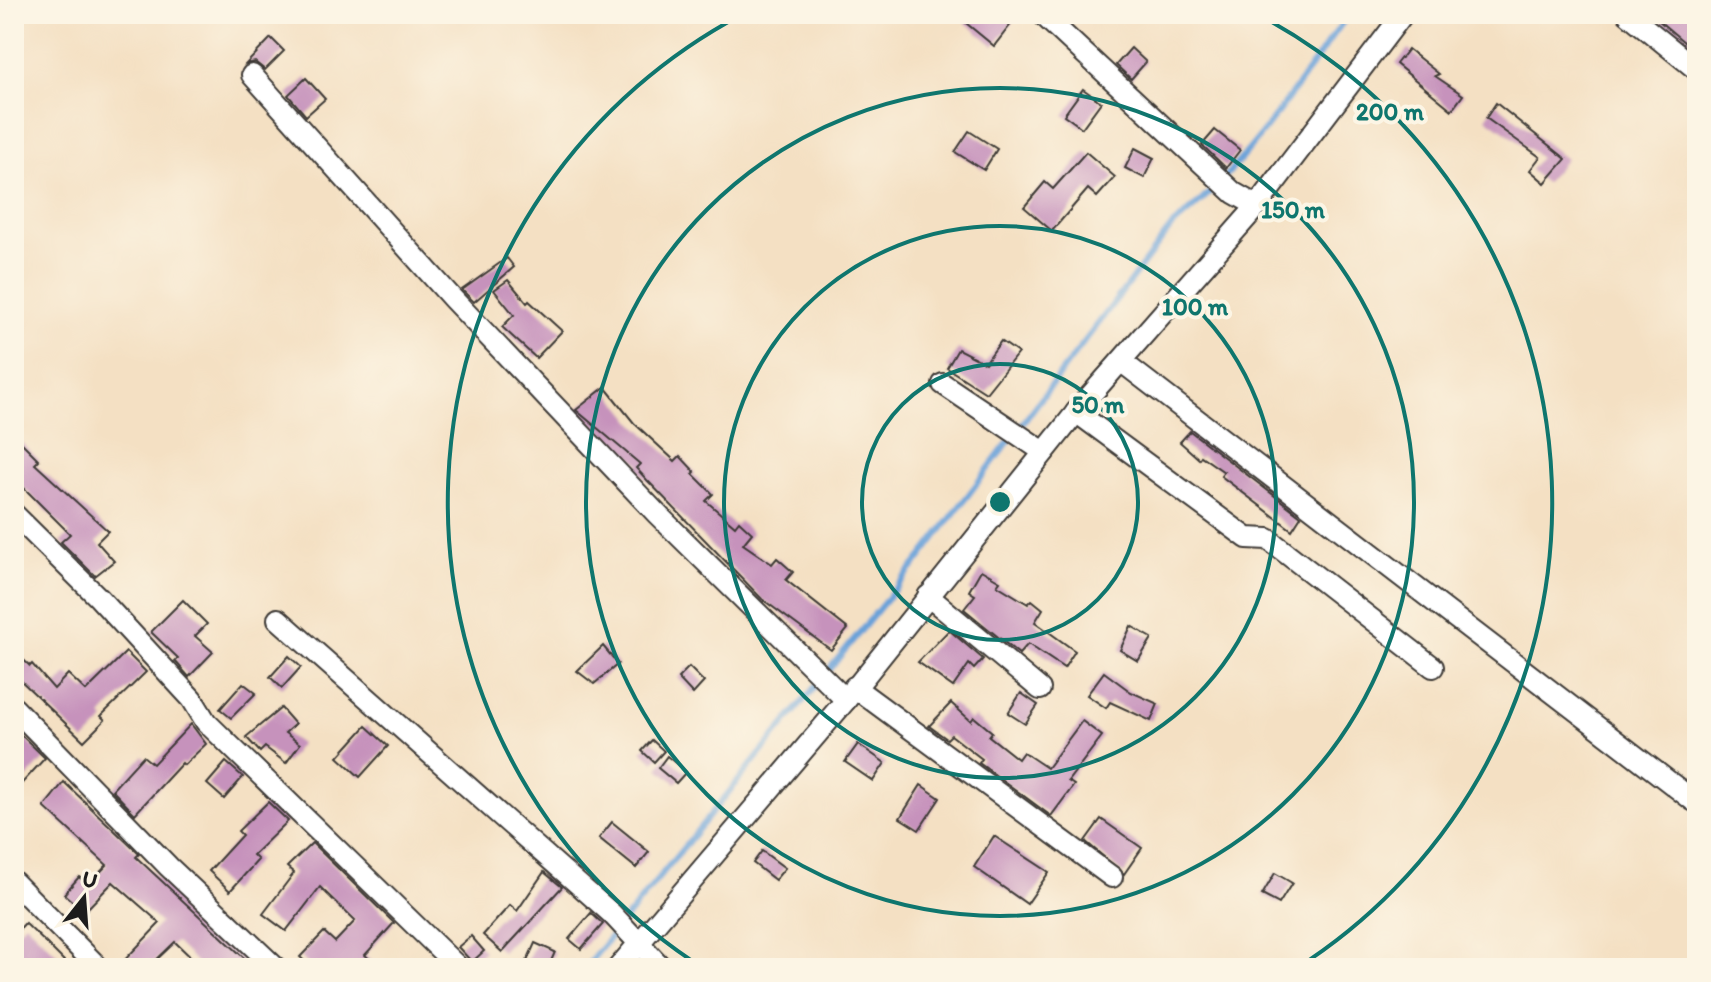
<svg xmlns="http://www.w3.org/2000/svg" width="1711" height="982" font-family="Itim,sans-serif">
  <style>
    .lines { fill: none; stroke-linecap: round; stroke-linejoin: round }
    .stream { stroke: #6aa2d9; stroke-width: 6 }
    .building { fill: #c692bc }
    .minor-casing { stroke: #3c3935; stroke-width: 24 }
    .minor { stroke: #fff; stroke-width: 20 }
    .ring { fill: none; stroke: #0f766e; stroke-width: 4 }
    .centre { fill: #0f766e; stroke: #fcf5e5; stroke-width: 4 }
    .ring-label { font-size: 24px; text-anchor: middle; font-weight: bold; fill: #0f766e; stroke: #fcf5e5; stroke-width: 8; stroke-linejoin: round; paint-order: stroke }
  </style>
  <rect width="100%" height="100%" fill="#fcf5e5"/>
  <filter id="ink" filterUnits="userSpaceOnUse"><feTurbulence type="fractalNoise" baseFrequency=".0125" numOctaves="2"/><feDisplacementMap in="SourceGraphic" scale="16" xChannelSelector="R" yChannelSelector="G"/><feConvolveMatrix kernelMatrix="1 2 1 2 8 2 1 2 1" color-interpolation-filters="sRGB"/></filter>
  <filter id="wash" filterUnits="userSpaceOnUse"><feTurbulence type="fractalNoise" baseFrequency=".006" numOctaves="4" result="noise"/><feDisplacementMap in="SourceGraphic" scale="32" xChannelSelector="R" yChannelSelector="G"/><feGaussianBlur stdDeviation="1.8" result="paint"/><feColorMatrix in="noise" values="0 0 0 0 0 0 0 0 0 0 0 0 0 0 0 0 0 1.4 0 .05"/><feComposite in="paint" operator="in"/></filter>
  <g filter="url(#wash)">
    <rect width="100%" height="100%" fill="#f4e0c3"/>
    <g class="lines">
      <path class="stream" d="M 585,968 L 922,556 L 1172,226 C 1245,169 1294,88 1349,14"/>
    </g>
    <g id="blocks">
      <g class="building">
        <path d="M 955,14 L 1019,14 L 994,46 Z"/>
        <path d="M 1651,14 L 1697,14 L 1697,42 L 1691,48 Z"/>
        <path d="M 271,38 L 284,51 L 265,70 L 255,62 L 246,64 Z"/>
        <path d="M 1131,48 L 1146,62 L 1131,79 L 1116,65 Z"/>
        <path d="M 1408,49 L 1439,74 L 1435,76 L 1463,95 L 1452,110 L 1396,64 Z"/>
        <path d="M 306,78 L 325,99 L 306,116 L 288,95 Z"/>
        <path d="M 1083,89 L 1101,102 L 1082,128 L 1064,115 Z"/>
        <path d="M 1496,103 L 1566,159 L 1545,183 L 1530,170 L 1540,157 L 1486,118 Z"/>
        <path d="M 1215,130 L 1240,150 L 1226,168 L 1202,145 Z"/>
        <path d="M 969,131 L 997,149 L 984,170 L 955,152 Z"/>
        <path d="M 1135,148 L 1154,158 L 1144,178 L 1125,168 Z"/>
        <path d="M 1086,152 L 1115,177 L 1097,197 L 1088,189 L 1052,231 L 1024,207 L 1045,182 L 1053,189 Z"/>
        <path d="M 507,258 L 514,267 L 474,302 L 462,290 Z"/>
        <path d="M 508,280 L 527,303 L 529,301 L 562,331 L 536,358 L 502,327 L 514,315 L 494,290 Z"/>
        <path d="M 1001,341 L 1018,353 L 986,393 L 947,368 L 958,349 L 985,363 Z"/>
        <path d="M 605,387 L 634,423 L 675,461 L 680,456 L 695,472 L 693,474 L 713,494 L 706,501 L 735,526 L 739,521 L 752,533 L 743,544 L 772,564 L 777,558 L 793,572 L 786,580 L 848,629 L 831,650 L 762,599 L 647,480 L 636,468 L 640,464 L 576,410 Z"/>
        <path d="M 1190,431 L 1301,516 L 1292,530 L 1221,476 L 1224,472 L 1201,456 L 1199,459 L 1180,442 Z"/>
        <path d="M 14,435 L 39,460 L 35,464 L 108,531 L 97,542 L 114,561 L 95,576 L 61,542 L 70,534 L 14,478 Z"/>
        <path d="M 981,570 L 1000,581 L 997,585 L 1028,604 L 1032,600 L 1043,609 L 1035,622 L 1075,651 L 1064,668 L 1028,644 L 1019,654 L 964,609 L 975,595 L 969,591 Z"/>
        <path d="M 183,600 L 207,624 L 195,636 L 213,652 L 189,677 L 175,661 L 178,658 L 151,632 Z"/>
        <path d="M 1131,626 L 1152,638 L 1138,661 L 1120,650 Z"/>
        <path d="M 949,630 L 983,659 L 974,669 L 969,664 L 953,687 L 918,662 Z"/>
        <path d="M 603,646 L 618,664 L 594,684 L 577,671 Z"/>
        <path d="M 14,651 L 30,666 L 32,664 L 54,689 L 68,674 L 86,691 L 126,652 L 146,672 L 101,716 L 105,720 L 84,741 L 14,674 Z"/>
        <path d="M 289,656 L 301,667 L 282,688 L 270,677 Z"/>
        <path d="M 689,667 L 704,682 L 693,694 L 678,678 Z"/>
        <path d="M 1104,672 L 1131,692 L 1158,704 L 1151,721 L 1110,702 L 1106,708 L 1087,695 Z"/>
        <path d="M 243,683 L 256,693 L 231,718 L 220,709 Z"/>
        <path d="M 1021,693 L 1038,705 L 1025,724 L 1008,713 Z"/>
        <path d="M 951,703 L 971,721 L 974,717 L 992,732 L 989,736 L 1018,759 L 1023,752 L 1047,768 L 1082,721 L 1102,736 L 1068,781 L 1074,785 L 1051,816 L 979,763 L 982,759 L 951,735 L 947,739 L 929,726 Z"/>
        <path d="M 281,708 L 295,724 L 285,733 L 300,744 L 286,763 L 265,747 L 260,752 L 246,737 Z"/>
        <path d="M 191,724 L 206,744 L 184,765 L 182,763 L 135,814 L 112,790 L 143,756 L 153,764 Z"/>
        <path d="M 366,726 L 388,746 L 360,777 L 338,757 Z"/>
        <path d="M 14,728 L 45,758 L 14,792 Z"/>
        <path d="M 652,740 L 664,751 L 654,762 L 642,751 Z"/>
        <path d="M 858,744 L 885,763 L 873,781 L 845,762 Z"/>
        <path d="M 667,756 L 686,772 L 676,783 L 658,768 Z"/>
        <path d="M 226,762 L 243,777 L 224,799 L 207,784 Z"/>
        <path d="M 64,782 L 139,854 L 136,857 L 255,968 L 202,968 L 175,942 L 151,965 L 147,961 L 140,968 L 117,968 L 160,923 L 113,882 L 84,912 L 64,894 L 79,877 L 88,885 L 107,865 L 44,807 Z"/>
        <path d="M 921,785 L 940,798 L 919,830 L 900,818 Z"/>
        <path d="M 268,802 L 288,821 L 253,855 L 258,860 L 230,891 L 209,871 L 242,835 L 238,831 Z"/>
        <path d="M 1101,819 L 1142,848 L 1124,874 L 1085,841 Z"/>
        <path d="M 612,822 L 649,852 L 636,868 L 599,838 Z"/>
        <path d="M 994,836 L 1049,872 L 1027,904 L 974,867 Z"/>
        <path d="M 312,843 L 394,923 L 365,955 L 380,968 L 312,968 L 300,957 L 324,932 L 335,942 L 355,921 L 320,887 L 286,931 L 263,914 L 294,873 L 287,867 Z"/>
        <path d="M 762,851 L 785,868 L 775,880 L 753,863 Z"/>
        <path d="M 544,872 L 562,887 L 502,952 L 483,935 L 510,905 L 517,911 Z"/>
        <path d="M 1275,873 L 1292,883 L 1279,904 L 1262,895 Z"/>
        <path d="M 591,913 L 603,924 L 581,949 L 569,939 Z"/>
        <path d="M 25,923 L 49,946 L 71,968 L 25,968 L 14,958 L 14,935 Z"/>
        <path d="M 471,936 L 484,951 L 472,962 L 458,947 Z"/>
        <path d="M 535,943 L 555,952 L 548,968 L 527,961 Z"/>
      </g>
    </g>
  </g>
  <g filter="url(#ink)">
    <use href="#blocks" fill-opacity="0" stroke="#3c3935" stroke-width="2"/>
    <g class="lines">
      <g class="minor-casing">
        <g id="minor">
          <path d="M 1042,14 L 1234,193 L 1257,206"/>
          <path d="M 1628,14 L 1697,70"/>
          <path d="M 252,75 L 452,298 L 657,514 L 846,700"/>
          <path d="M 1122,362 L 1694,801"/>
          <path d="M 943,384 L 1044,452"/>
          <path d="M 1076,412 L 1247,538 L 1268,539 L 1433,667"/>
          <path d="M 14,514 L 99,598 L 192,699 L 206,722 L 459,968"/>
          <path d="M 928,596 L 1040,689"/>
          <path d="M 278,619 L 612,914 L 662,968"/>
          <path d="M 854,687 L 1112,877"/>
          <path d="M 14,708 L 169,867 L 276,968"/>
          <path d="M 14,882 L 99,968"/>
          <path d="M 618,968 L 846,700 L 1082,405 L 1257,206 L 1403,14"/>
        </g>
      </g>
      <use href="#minor" class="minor"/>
    </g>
  </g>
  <g class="ring">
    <circle cx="1000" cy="502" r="138"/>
    <circle cx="1000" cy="502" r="276"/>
    <circle cx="1000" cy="502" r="414"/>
    <path d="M703 968A552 552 0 0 1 741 15M1259 15A552 552 0 0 1 1297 968"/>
  </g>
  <circle cx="1000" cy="502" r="12" class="centre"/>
  <g class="ring-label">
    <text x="1390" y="120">200 m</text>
    <text x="1293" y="218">150 m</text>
    <text x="1195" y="315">100 m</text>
    <text x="1098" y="413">50 m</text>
  </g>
  <rect width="1711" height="982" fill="none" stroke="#fcf5e5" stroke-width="48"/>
  <g transform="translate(84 898) rotate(17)" stroke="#fcf5e5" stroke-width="6" paint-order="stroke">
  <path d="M0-6L14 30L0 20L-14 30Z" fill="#1c1c1c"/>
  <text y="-12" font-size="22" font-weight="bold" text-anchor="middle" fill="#1c1c1c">U</text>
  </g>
</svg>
